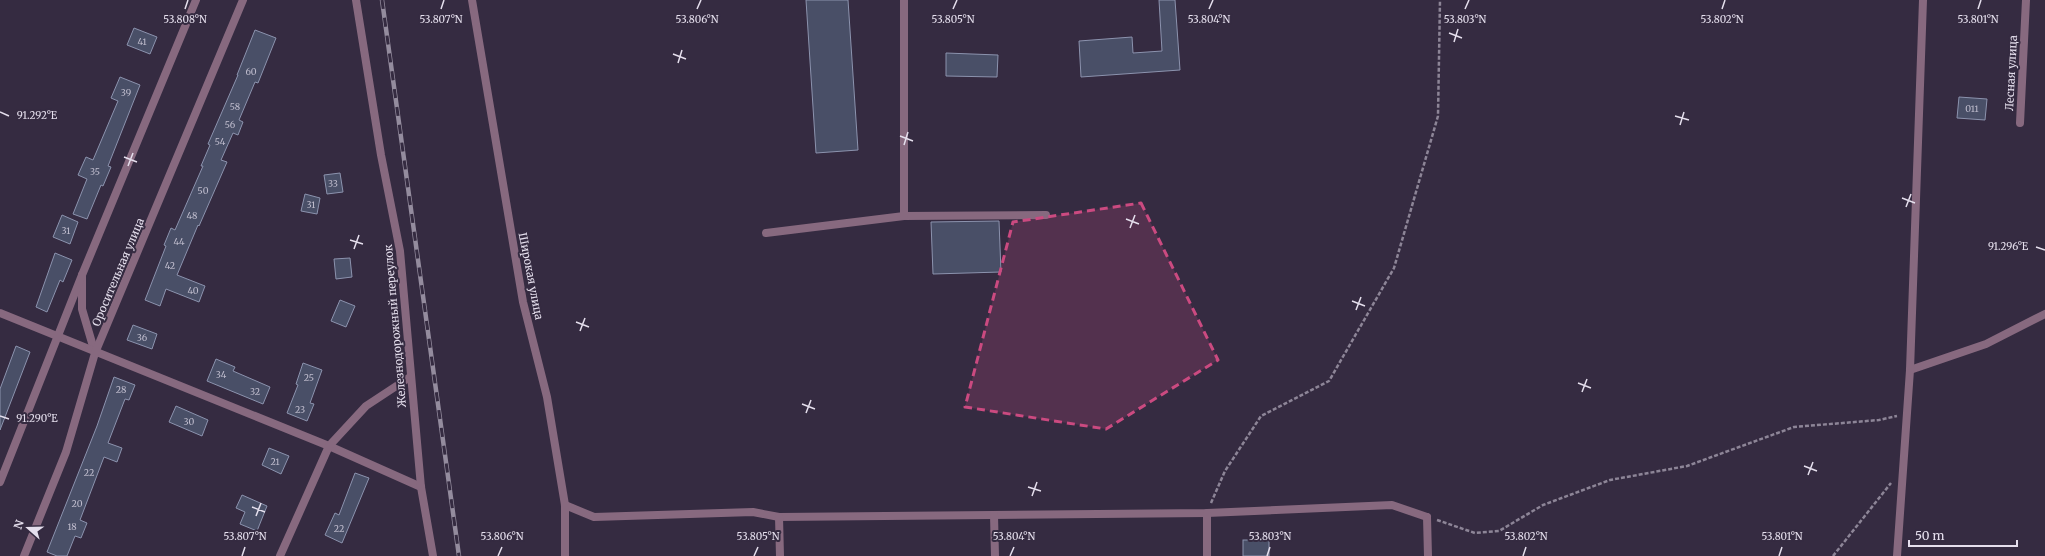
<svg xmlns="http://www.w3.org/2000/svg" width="2045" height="556" font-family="Merriweather,serif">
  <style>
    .building { fill: #494f67; stroke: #8c93ae }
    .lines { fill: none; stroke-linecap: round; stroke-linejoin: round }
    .path { stroke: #8d8597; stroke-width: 2.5; stroke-dasharray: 4 2; stroke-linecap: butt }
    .lane { stroke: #87697f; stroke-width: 8 }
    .street { stroke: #87697f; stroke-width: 8 }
    .rail-casing { stroke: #948c9e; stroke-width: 4.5 }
    .rail { stroke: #352b41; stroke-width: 3; stroke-dasharray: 9; stroke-linecap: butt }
    .marked { fill: #cb4a80; fill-opacity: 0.2; stroke: #cb4a80; stroke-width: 3; stroke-dasharray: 8 5; stroke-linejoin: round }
    .ticks { fill: none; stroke: #e5dfed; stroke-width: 1.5 }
    .labels { text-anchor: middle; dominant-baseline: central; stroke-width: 4; stroke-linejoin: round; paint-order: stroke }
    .number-label { font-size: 9px; fill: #bebbcc }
    .street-label { font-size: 11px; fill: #e5dfed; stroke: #352b41 }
    .ticks-label { font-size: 10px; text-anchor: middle; fill: #e5dfed; stroke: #352b41; stroke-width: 4; stroke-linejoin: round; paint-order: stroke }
  </style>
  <rect width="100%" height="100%" fill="#352b41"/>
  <g class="building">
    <path d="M 806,0 L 848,0 L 858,150 L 816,153 Z"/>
    <path d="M 1159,0 L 1175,0 L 1180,70 L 1081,77 L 1079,41 L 1132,37 L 1133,53 L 1162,51 Z"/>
    <path d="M 134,28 L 157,37 L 150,54 L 127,45 Z"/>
    <path d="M 255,30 L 276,38 L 258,83 L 255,82 L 239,120 L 243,122 L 238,135 L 233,133 L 221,160 L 227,162 L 199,226 L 198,225 L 177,275 L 205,286 L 199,302 L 166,289 L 160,306 L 145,300 L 166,246 L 164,245 L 171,228 L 175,230 L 203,166 L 201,166 L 210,145 L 208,144 L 238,75 L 237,75 Z"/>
    <path d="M 946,53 L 998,55 L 997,77 L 946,76 Z"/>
    <path d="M 120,77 L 140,85 L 108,166 L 111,167 L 103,186 L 101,185 L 87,219 L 73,214 L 87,179 L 78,175 L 86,157 L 93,160 L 118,101 L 111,98 Z"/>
    <path d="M 1959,97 L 1987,99 L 1985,120 L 1957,118 Z"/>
    <path d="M 340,173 L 343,192 L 327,194 L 324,175 Z"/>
    <path d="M 305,194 L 320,198 L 317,214 L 301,211 Z"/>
    <path d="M 62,215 L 78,222 L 70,244 L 53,237 Z"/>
    <path d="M 999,221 L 1001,272 L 933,274 L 931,222 Z"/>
    <path d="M 55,253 L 72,260 L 63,282 L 60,280 L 47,312 L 36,307 Z"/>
    <path d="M 350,258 L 352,277 L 336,279 L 334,259 Z"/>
    <path d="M 340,300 L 355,306 L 346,327 L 331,321 Z"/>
    <path d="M 133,325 L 157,334 L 152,349 L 127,340 Z"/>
    <path d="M 16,346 L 30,352 L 0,430 L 0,389 Z"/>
    <path d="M 216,359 L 235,367 L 233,371 L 270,387 L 263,404 L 207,381 Z"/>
    <path d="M 303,363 L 322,370 L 310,403 L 314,404 L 307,421 L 287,413 L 298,385 L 296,384 Z"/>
    <path d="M 114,377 L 135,385 L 129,400 L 125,399 L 108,443 L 122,448 L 117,462 L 104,457 L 80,520 L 87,523 L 81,538 L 75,536 L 67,556 L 57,556 L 47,552 L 97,426 Z"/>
    <path d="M 176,406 L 208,420 L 202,436 L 169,422 Z"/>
    <path d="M 269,448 L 289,456 L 281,474 L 262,465 Z"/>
    <path d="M 355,473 L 369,478 L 342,543 L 325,535 L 335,513 L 339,515 Z"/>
    <path d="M 242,495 L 267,506 L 257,531 L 240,524 L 245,512 L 236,508 Z"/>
    <rect x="1243" y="540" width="26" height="16"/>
  </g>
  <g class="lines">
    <g class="path">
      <path d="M 1211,503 L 1225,471 L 1261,416 L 1329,381 L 1394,268 L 1438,116 L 1440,0"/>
      <path d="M 1437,520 L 1475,533 L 1499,531 L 1543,505 L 1610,480 L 1687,466 L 1794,427 L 1879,420 L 1897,416"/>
      <path d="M 1833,556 L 1891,483"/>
    </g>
    <g class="lane">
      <path d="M 766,233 L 904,216 L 1046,215"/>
      <path d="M 82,275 L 82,309 L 95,353"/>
      <path d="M 0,313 L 329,446 L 421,487"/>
      <path d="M 1910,370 L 1986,344 L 2045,314"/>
      <path d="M 565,505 L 594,517 L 753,512 L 779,517 L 1207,513 L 1392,505 L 1427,517"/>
    </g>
    <g class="street">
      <path d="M 356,0 L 381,155 L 400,251 L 421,487 L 433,556"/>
      <path d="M 472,0 L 523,302 L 547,397 L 565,505 L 565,556"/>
      <path d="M 2020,123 L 2026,0"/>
      <path d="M 904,216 L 904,0"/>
      <path d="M 0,482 L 82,275 L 196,0"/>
      <path d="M 1207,513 L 1207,556"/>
      <path d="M 994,515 L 995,556"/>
      <path d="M 779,517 L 780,556"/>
      <path d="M 1427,517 L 1428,556"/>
      <path d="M 24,556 L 66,452 L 95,353 L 243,0"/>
      <path d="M 280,556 L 329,446 L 366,406 L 410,377"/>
      <path d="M 1897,556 L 1910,370 L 1923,0"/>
    </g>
    <g class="rail-casing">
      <path id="rail" d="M 382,0 L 459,556"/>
    </g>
    <use href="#rail" class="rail"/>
  </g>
  <path class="marked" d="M 1141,203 L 1218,360 L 1106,429 L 965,407 L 1013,222 Z"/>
  <path class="ticks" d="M 185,9 L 188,0M 441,9 L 444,0M 697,9 L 701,0M 953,9 L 957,0M 1209,9 L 1213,0M 1465,9 L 1469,0M 1722,9 L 1725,0M 1978,9 L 1981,0M 1449,33 L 1462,38M 1454,42 L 1458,29M 673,54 L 686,59M 678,63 L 682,50M 0,112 L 9,116M 1675,116 L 1689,120M 1680,125 L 1684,112M 900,136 L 913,141M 904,145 L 908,132M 124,157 L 137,162M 128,166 L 133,153M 1902,198 L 1915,203M 1906,207 L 1911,194M 1126,219 L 1139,224M 1130,228 L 1135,215M 350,240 L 363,244M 2036,247 L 2045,250M 354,249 L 359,235M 1352,301 L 1365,306M 1356,310 L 1361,297M 576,322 L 589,327M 580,331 L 585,318M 1578,383 L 1591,388M 1582,392 L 1587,379M 802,404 L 815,409M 806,413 L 811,400M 0,416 L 9,419M 1804,466 L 1817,471M 1808,475 L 1813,462M 1028,487 L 1041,491M 1032,496 L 1037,482M 252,507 L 265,512M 256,516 L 261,503M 242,556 L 245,547M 498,556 L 502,547M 754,556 L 758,547M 1010,556 L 1014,547M 1267,556 L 1270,547M 1523,556 L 1526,547M 1779,556 L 1782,547"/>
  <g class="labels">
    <g class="number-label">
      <text x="142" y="41">41</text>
      <text x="251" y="71">60</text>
      <text x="126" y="92">39</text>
      <text x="235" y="106">58</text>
      <text x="1972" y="108">011</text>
      <text x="230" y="124">56</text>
      <text x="220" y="141">54</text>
      <text x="95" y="171">35</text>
      <text x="333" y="183">33</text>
      <text x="203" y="190">50</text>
      <text x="311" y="204">31</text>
      <text x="192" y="215">48</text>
      <text x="66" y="230">31</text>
      <text x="179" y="241">44</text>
      <text x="170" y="265">42</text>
      <text x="193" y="290">40</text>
      <text x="142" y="337">36</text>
      <text x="221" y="374">34</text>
      <text x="309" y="377">25</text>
      <text x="121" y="389">28</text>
      <text x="255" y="391">32</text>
      <text x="300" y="409">23</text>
      <text x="189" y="421">30</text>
      <text x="275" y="461">21</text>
      <text x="89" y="472">22</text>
      <text x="77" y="503">20</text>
      <text x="72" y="526">18</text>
      <text x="339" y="528">22</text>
    </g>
    <g class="street-label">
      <text transform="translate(2011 73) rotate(-87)">Лесная улица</text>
      <text transform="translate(118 272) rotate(-67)">Оросительная улица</text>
      <text transform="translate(531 276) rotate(79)">Широкая улица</text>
      <text transform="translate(395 326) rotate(-95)">Железнодорожный переулок</text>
    </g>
  </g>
  <g class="ticks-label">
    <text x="441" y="23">53.807°N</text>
    <text x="697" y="23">53.806°N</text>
    <text x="953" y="23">53.805°N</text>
    <text x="1465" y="23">53.803°N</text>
    <text x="1722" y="23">53.802°N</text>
    <text x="1978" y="23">53.801°N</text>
    <text x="185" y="23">53.808°N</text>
    <text x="1209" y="23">53.804°N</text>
    <text x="37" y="119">91.292°E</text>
    <text x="2008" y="250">91.296°E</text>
    <text x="37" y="422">91.290°E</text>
    <text x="245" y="540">53.807°N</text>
    <text x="502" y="540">53.806°N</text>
    <text x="758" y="540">53.805°N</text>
    <text x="1014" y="540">53.804°N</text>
    <text x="1270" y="540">53.803°N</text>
    <text x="1526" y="540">53.802°N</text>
    <text x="1782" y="540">53.801°N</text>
  </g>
  <g transform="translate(28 528) rotate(290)" stroke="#352b41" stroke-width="3" paint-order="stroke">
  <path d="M0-3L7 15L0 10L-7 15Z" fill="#e5dfed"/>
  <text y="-6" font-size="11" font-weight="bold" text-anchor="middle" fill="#e5dfed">N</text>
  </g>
  <path d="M1909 540v6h108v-6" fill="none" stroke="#e5dfed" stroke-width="2"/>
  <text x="1915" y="540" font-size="12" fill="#e5dfed" stroke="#352b41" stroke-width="3" paint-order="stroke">50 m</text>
</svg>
